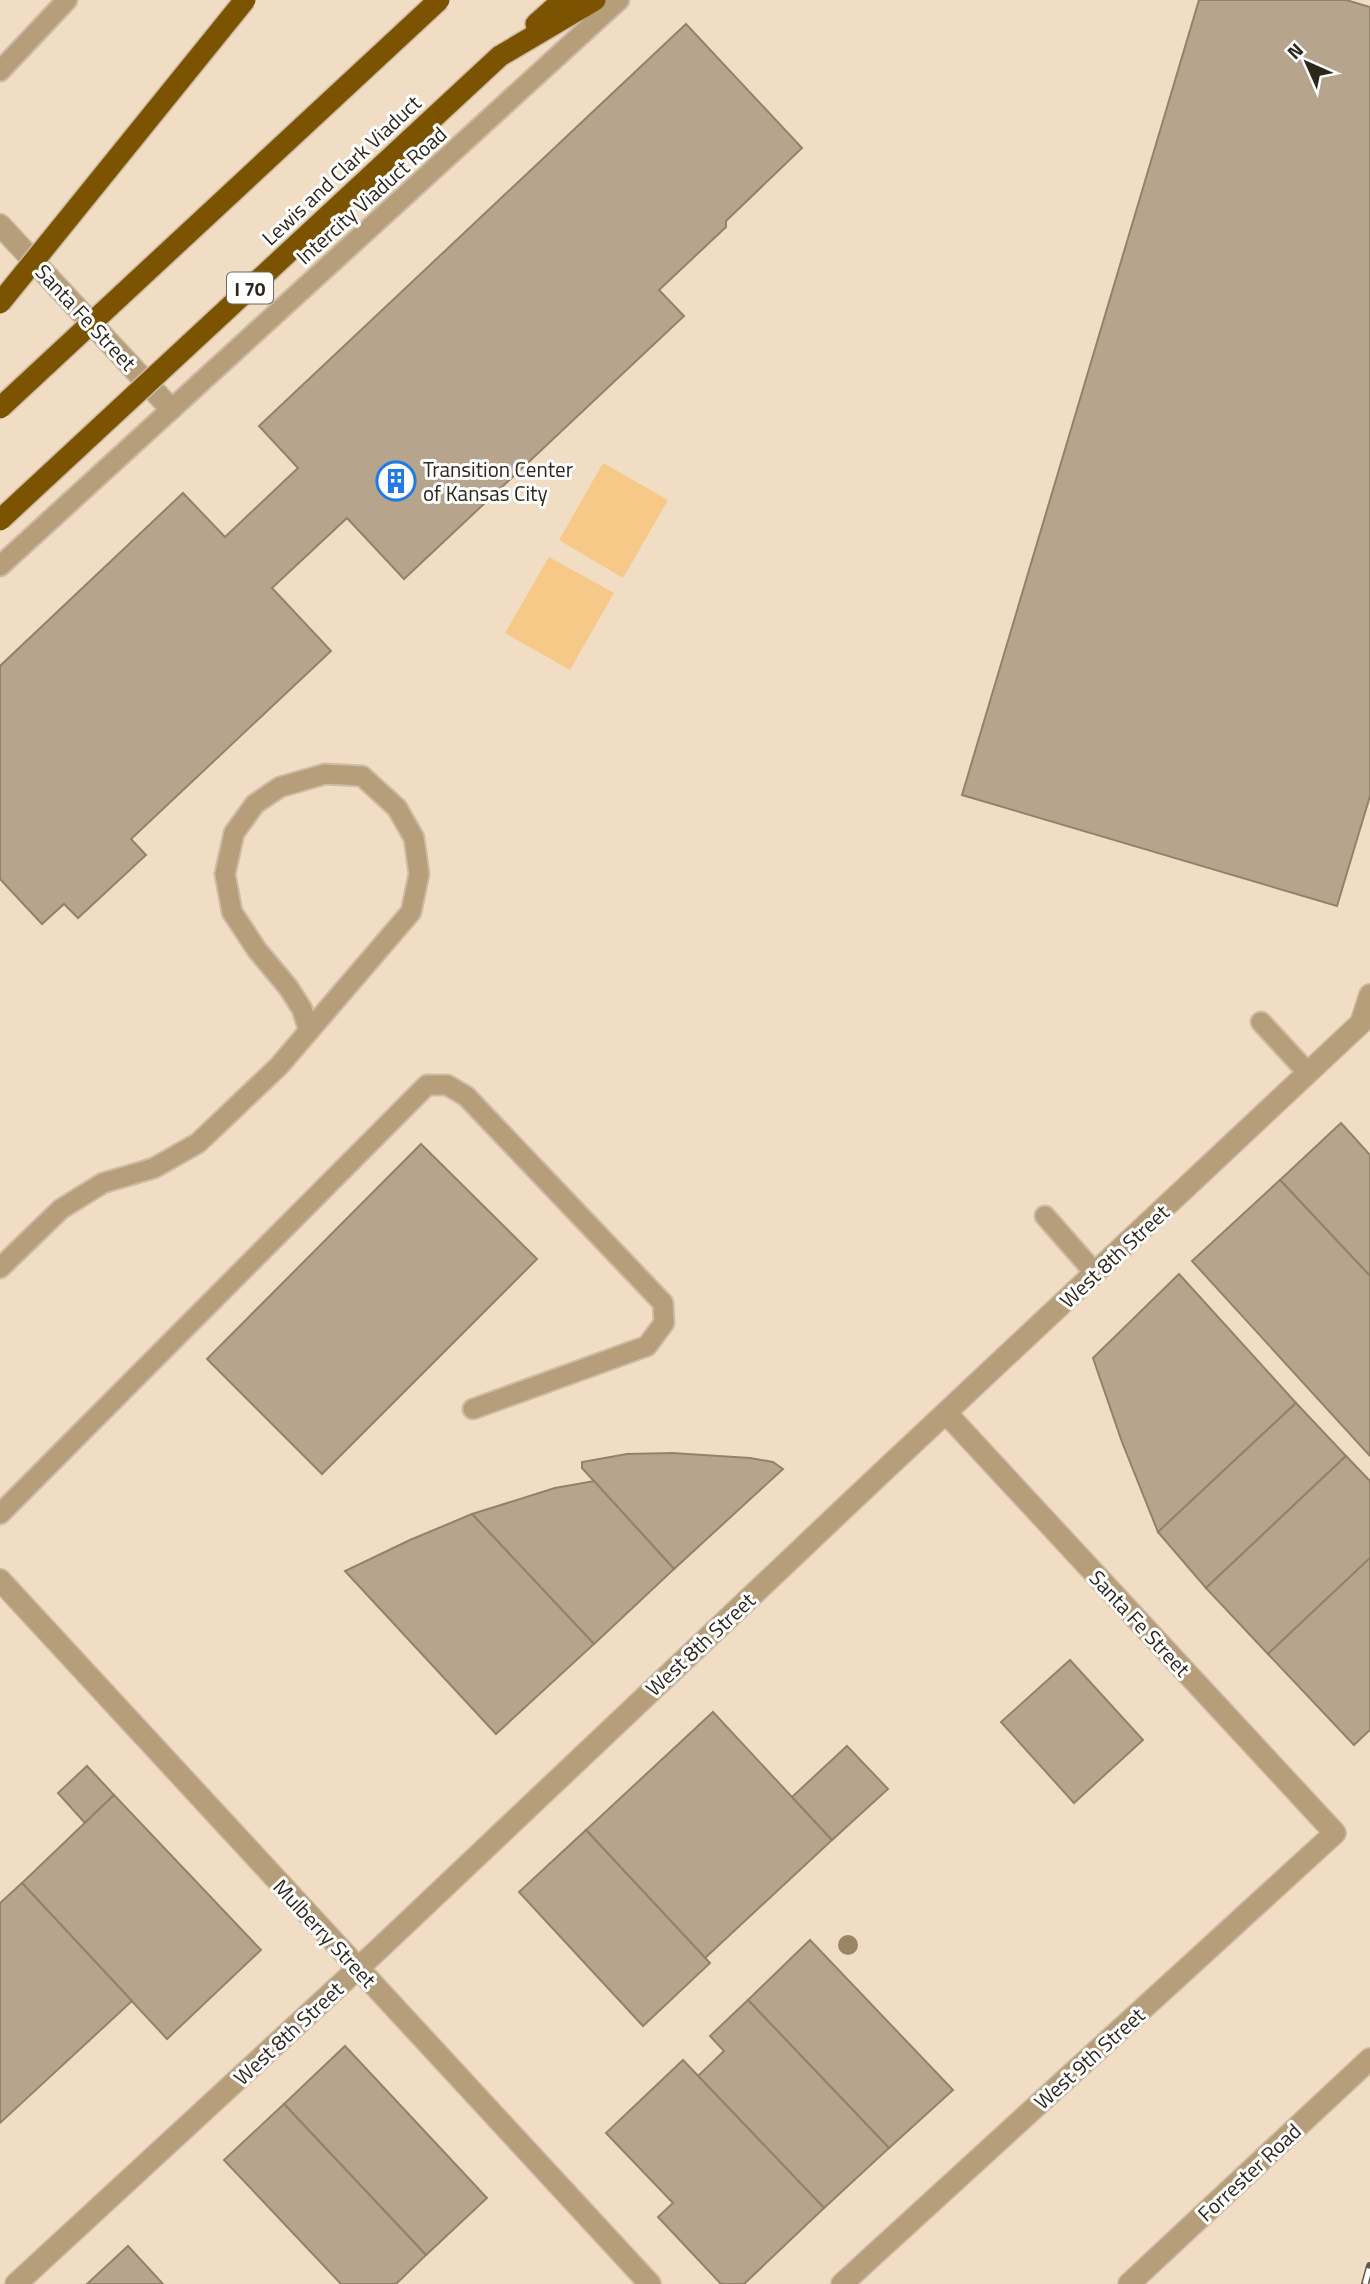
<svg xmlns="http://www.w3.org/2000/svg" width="1370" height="2284" font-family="'Titillium Web',sans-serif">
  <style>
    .green { fill: #f6c988 }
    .building { fill: #b6a48c; stroke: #93826a; stroke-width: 2 }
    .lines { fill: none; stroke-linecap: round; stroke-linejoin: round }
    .service-casing { stroke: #cdbca5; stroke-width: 23 }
    .minor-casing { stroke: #cdbca5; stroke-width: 24 }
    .tertiary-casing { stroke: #cdbca5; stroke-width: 24 }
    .motorway-casing { stroke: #cdbca5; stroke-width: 24 }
    .service { stroke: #b79e7a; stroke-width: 19 }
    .minor { stroke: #b79e7a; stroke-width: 21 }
    .tertiary { stroke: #b79e7a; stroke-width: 21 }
    .motorway { stroke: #7c5300; stroke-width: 21 }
    .rail-casing { stroke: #5f5547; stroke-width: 8 }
    .rail { stroke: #fff; stroke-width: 5; stroke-dasharray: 16; stroke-linecap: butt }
    .motorway-bridge-casing { stroke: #cdbca5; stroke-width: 24; stroke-linecap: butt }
    .motorway-bridge { stroke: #7c5300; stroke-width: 21 }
    .tree { fill: #9b8564 }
    .labels { text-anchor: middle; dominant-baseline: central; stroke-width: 6; stroke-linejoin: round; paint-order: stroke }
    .shield { fill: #fff; stroke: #6c6760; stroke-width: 2 }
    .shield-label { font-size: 19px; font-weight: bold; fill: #2d261c }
    .street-label { font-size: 21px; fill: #2d261c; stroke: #fff }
    .poi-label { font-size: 21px; fill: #2d261c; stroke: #fff; text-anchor: start }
  </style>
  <rect width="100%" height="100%" fill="#f0ddc3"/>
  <g class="green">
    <path d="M 603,463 L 668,500 L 623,578 L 559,540 Z"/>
    <path d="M 549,557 L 614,593 L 570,670 L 505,633 Z"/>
  </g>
  <g class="building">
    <path d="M 1199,0 L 1346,0 L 1370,7 L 1370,796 L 1337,906 L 962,795 Z"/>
    <path d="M 686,24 L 802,148 L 726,221 L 726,227 L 659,290 L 684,316 L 404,579 L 347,518 L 272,588 L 331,651 L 131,839 L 146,855 L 78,918 L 64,904 L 42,924 L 0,879 L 0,666 L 183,493 L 225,537 L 298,468 L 259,426 Z"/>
    <path d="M 1341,1123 L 1370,1155 L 1370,1276 L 1280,1180 Z"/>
    <path d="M 421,1144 L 537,1259 L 322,1474 L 207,1359 Z"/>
    <path d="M 1280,1180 L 1370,1276 L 1370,1456 L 1192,1261 Z"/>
    <path d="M 1179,1274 L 1296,1403 L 1158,1532 L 1122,1442 L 1093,1358 Z"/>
    <path d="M 1296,1403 L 1346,1456 L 1206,1588 L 1158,1532 Z"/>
    <path d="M 672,1453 L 750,1458 L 773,1462 L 783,1469 L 674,1569 L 582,1468 L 582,1462 L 627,1454 Z"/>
    <path d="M 1346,1456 L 1370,1481 L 1370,1558 L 1268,1654 L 1206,1588 Z"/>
    <path d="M 594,1481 L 674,1569 L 594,1644 L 472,1514 L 555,1488 Z"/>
    <path d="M 472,1514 L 594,1644 L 496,1734 L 345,1571 L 410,1540 Z"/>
    <path d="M 1370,1558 L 1370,1730 L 1354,1745 L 1268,1654 Z"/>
    <path d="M 1070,1660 L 1143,1740 L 1074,1803 L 1001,1722 Z"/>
    <path d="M 713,1712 L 832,1840 L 705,1958 L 586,1830 Z"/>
    <path d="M 847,1746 L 888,1789 L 832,1840 L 792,1797 Z"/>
    <path d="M 87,1766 L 114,1795 L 85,1823 L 58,1793 Z"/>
    <path d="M 114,1795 L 261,1950 L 167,2039 L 22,1883 Z"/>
    <path d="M 586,1830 L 710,1963 L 643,2026 L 519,1892 Z"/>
    <path d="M 22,1883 L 132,2001 L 0,2123 L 0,1903 Z"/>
    <path d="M 810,1940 L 953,2090 L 889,2148 L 748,2000 Z"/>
    <path d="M 748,2000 L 889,2148 L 824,2208 L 698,2076 L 724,2051 L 710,2036 Z"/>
    <path d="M 345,2046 L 487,2198 L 426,2255 L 284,2104 Z"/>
    <path d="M 683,2060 L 824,2208 L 744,2284 L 721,2284 L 658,2217 L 673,2203 L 606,2133 Z"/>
    <path d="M 284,2104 L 426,2255 L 396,2284 L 341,2284 L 224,2160 Z"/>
    <path d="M 128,2246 L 163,2284 L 87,2284 Z"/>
  </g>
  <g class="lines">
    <g class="service-casing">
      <g id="service">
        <path d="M 0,71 L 67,0"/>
        <path d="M 0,566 L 619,0"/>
        <path d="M 1261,1022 L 1308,1073"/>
        <path d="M 1045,1216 L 1095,1273"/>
        <path d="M 0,1268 L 61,1209 L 103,1183 L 154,1168 L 198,1143 L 279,1066 L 411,912 L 419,874 L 414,838 L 397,808 L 362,776 L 325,774 L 280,787 L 255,804 L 234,833 L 225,874 L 232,912 L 257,950 L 288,987 L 302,1009 L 309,1031"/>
        <path d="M 0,1514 L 427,1085 L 447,1085 L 466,1096 L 663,1303 L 664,1323 L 647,1346 L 473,1409"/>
      </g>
    </g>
    <g class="minor-casing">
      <g id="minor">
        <path d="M 0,225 L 171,409"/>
        <path d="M 0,1580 L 650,2284"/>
        <path d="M 16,2284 L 379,1949 L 873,1481 L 1361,1023 L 1370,995"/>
        <path d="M 842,2284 L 1335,1833 L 946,1413"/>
      </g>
    </g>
    <g class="tertiary-casing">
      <path id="tertiary" d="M 1129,2284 L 1370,2059"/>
    </g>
    <g class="motorway-casing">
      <g id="motorway">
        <path d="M 536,24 L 563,0"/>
        <path d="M 500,56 L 595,0"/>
      </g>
    </g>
    <use href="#service" class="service"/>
    <use href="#minor" class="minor"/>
    <use href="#tertiary" class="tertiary"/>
    <use href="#motorway" class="motorway"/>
    <g class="rail-casing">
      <path id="rail" d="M 1365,2284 L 1370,2266"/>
    </g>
    <use href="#rail" class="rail"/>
    <g class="motorway-bridge-casing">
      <g id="motorway-bridge">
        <path d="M 0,303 L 245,0"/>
        <path d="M 0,408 L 439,0"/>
        <path d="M 0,520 L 500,56"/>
      </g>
    </g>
    <use href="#motorway-bridge" class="motorway-bridge"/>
  </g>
  <circle class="tree" cx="848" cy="1945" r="10"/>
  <defs>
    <g id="building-ring" transform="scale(2.0125)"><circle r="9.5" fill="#fff" stroke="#227be5" stroke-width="1.5"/><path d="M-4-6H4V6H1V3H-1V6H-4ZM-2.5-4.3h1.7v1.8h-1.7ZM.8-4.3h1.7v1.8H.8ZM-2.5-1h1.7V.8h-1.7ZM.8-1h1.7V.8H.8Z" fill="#227be5"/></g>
  </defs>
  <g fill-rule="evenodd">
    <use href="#building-ring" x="396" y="481"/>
  </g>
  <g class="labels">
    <rect class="shield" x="227" y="272.5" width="46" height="31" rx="5"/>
    <g class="shield-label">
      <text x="250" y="288">I 70</text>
    </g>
    <g class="street-label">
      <text transform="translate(341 170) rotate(-43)">Lewis and Clark Viaduct</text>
      <text transform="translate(371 195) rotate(-42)">Intercity Viaduct Road</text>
      <text transform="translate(86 317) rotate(47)">Santa Fe Street</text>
      <text transform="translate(1114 1256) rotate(-43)">West 8th Street</text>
      <text transform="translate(1140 1623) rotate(47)">Santa Fe Street</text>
      <text transform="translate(700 1644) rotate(-43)">West 8th Street</text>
      <text transform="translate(325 1933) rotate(47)">Mulberry Street</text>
      <text transform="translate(288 2033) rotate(-43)">West 8th Street</text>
      <text transform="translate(1089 2058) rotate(-42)">West 9th Street</text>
      <text transform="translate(1249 2172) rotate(-43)">Forrester Road</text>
    </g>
    <g class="poi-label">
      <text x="423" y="469">Transition Center<tspan x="423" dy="24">of Kansas City</tspan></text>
    </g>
  </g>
  <g transform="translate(1307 63) rotate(315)" stroke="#ffffff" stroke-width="5" paint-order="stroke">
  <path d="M0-5L12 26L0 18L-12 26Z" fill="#2d261c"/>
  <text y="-10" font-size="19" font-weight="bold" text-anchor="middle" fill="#2d261c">N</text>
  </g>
</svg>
